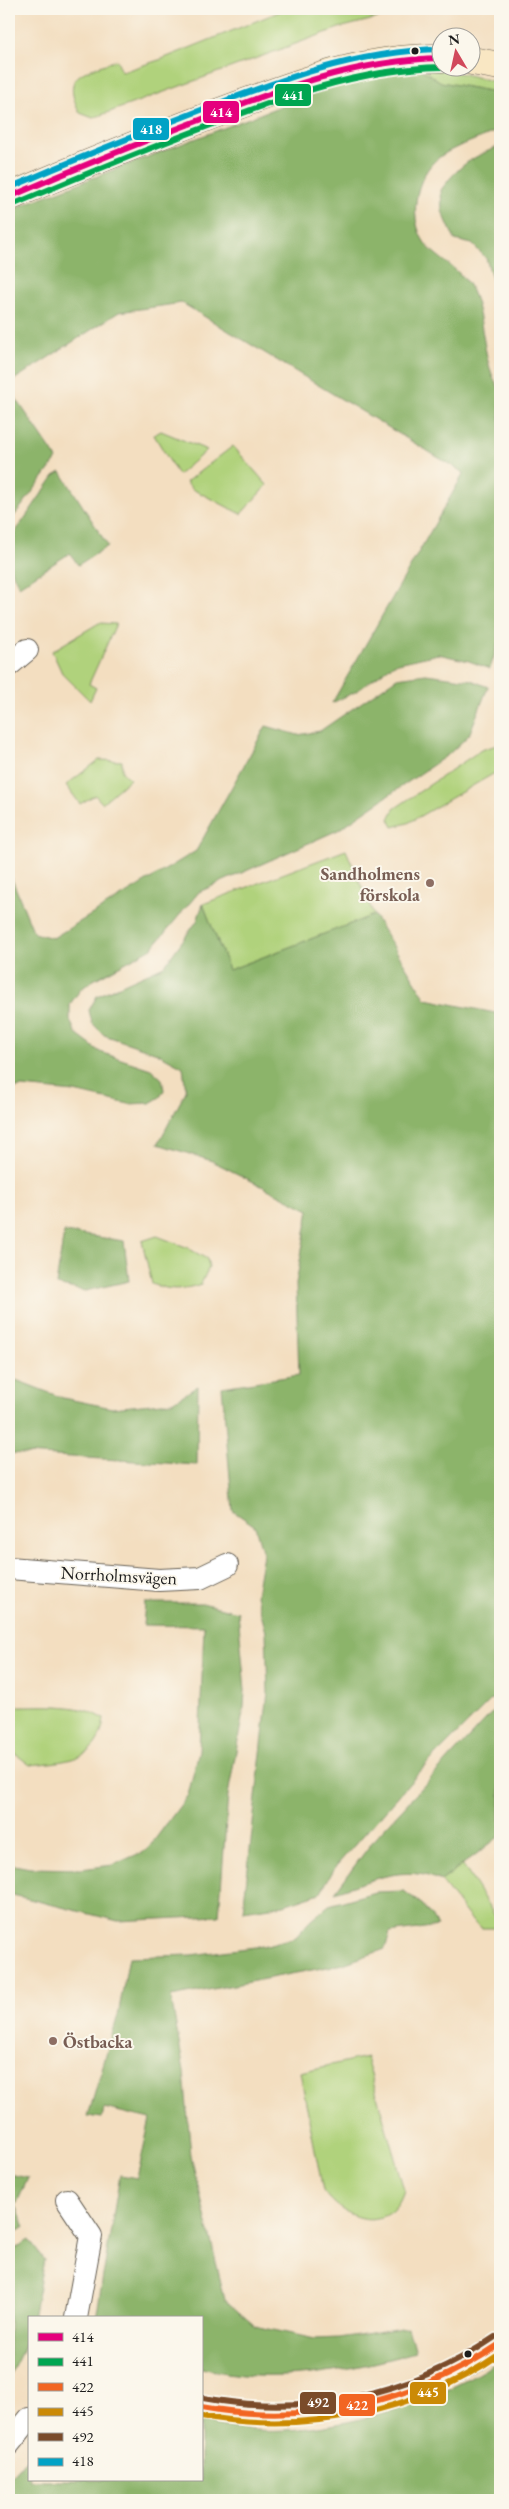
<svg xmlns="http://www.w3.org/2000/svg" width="509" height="2509" font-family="'EB Garamond',serif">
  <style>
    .green { fill: #b0d27b; stroke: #66774c }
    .forest { fill: #8cb46b; stroke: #546844 }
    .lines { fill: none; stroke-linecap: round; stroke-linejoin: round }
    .street-casing { stroke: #676055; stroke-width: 24 }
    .secondary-casing { stroke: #676055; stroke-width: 29 }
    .street { stroke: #fff; stroke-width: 22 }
    .secondary { stroke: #f9e7c3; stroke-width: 28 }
    .bus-1-casing { stroke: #fbf7ec; stroke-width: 10 }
    .bus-2-casing { stroke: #fbf7ec; stroke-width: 10 }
    .bus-3-casing { stroke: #fbf7ec; stroke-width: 10 }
    .bus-4-casing { stroke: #fbf7ec; stroke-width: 10 }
    .bus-5-casing { stroke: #fbf7ec; stroke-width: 10 }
    .bus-6-casing { stroke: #fbf7ec; stroke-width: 10 }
    .bus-1 { stroke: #e5007d; stroke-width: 6 }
    .bus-2 { stroke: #00a651; stroke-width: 6 }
    .bus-3 { stroke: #f26522; stroke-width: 6 }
    .bus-4 { stroke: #cb8a06; stroke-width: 6 }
    .bus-5 { stroke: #7a4b2a; stroke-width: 6 }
    .bus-6 { stroke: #01a2c5; stroke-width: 6 }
    .bus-dot { fill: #1c1c1c; stroke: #fbf7ec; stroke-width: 2 }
    .education-dot { fill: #8d6e63; stroke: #fbf7ec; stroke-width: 2 }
    .labels { text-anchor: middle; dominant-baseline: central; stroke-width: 4; stroke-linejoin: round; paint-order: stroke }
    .education-label { font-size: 18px; font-weight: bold; fill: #785e54; stroke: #fbf7ec; text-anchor: end }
    .street-label { font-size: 18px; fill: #1c1c1c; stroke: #fbf7ec }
    .line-badge { stroke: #fbf7ec; stroke-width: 2 }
    .badge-label { font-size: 14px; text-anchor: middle; font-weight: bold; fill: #fff }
  </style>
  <rect width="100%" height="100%" fill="#fbf7ec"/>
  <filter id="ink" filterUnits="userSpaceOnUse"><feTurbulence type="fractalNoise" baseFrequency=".02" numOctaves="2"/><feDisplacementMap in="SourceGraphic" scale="10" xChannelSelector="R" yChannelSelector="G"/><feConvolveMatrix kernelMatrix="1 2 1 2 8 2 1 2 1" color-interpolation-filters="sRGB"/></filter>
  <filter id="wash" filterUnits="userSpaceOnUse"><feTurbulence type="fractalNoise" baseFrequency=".0096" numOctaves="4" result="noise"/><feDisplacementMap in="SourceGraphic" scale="20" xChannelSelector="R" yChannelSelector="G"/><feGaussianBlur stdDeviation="1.12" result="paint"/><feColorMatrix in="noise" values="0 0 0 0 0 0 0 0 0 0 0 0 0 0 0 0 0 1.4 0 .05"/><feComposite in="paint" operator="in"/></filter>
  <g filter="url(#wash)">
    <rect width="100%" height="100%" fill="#f3dec0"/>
    <g class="green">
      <path d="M 286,9 L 397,9 L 390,15 L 339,28 L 93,118 L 80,113 C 59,73 85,72 117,60 L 122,72 L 162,59 Z"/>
      <path d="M 416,66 L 464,74 L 500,83 L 500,93 L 441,82 Z"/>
      <path d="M 161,431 L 207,450 L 178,475 L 154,435 Z"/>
      <path d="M 233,446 L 267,485 L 241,514 L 192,489 L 186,482 Z"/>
      <path d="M 99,623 L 116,624 L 89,684 L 96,688 L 90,701 L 62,673 L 52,651 Z"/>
      <path d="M 500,744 L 500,770 L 408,823 L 393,827 L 389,819 L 394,809 L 481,750 Z"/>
      <path d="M 99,760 L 122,761 L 122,772 L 130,779 L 102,803 L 95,795 L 80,804 L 66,785 Z"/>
      <path d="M 346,850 L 374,915 L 229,970 L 203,904 Z"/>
      <path d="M 157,1236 L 186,1247 L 207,1259 L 209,1267 L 201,1284 C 183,1290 170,1291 152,1284 L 142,1241 Z"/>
      <path d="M 9,1706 C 39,1707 78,1701 104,1719 C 99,1762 66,1761 30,1765 L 9,1749 Z"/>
      <path d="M 463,1865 L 500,1924 L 500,1928 L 482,1928 L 473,1922 L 441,1881 Z"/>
      <path d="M 366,2057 L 404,2190 C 391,2234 344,2222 323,2191 L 300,2072 Z"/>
    </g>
    <g class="forest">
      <path d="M 416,66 L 441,82 L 500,93 L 500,129 C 481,139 459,144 441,156 C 414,174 406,224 429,248 C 443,262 464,272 472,291 C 485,319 482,366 500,389 L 500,637 L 490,669 L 469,661 L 438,654 L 394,664 L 357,691 L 332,703 L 464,473 L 182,303 L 119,312 L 9,383 L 9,212 L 22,205 L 341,83 Z"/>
      <path d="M 500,146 L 500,306 L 486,258 L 472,244 L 455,240 L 442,211 L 441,190 C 460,164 471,158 500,146 Z"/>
      <path d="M 9,388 L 57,459 L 9,523 Z"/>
      <path d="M 61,472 L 108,546 L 78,565 L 70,553 L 19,586 L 9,566 L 9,541 L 54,476 Z"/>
      <path d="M 426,674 L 471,680 L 488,687 L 469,735 L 449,754 L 338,830 L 199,892 L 152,948 L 92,981 L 81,989 L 70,1004 L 70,1020 L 76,1034 L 100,1052 L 151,1069 L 162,1079 L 164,1090 L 160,1097 L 150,1103 L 129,1104 L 74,1092 L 22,1087 L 9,1089 L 9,872 L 34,933 L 53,938 L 196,851 L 266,726 L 298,735 L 320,731 L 397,678 Z"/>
      <path d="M 203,904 L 229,970 L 374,915 L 426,999 L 500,1014 L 500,1691 L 425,1766 L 336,1866 L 320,1893 L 284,1905 L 243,1911 L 268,1692 L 266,1632 L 256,1595 L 263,1554 L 255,1526 L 233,1511 L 222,1387 L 299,1375 L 296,1284 L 309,1210 L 212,1161 L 158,1144 L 186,1091 L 183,1067 L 157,1053 L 104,1035 L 92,1023 L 89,1010 L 97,996 L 164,966 L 197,921 Z"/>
      <path d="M 64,1232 L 124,1241 L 129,1281 L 85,1291 L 56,1285 Z"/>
      <path d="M 16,1380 L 63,1398 L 112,1408 L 172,1402 L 198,1386 L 197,1465 L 9,1453 L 9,1386 Z"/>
      <path d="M 145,1603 L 202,1603 L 238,1612 L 245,1690 L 244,1707 L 228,1795 L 219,1916 L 118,1921 L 9,1894 L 9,1864 L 30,1868 L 81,1869 L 113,1865 L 147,1850 L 188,1795 L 199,1751 L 204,1626 L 143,1625 Z"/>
      <path d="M 500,1704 L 500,1836 L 441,1881 C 405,1863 371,1881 335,1892 L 376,1837 Z"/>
      <path d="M 404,1891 L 423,1905 L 438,1926 L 390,1933 L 385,1949 L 343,1964 L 171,1997 L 184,2071 L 191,2156 L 225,2300 L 255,2326 L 315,2339 L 339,2338 L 408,2327 L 415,2352 C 345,2372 273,2386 201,2368 L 201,2318 L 96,2318 L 120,2175 L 137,2178 L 150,2119 L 104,2108 L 102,2118 L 88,2116 L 118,2015 L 129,1957 L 191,1955 L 263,1946 L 296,1937 L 310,1921 L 329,1905 L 375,1892 Z"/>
      <path d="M 9,2174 L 28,2178 L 16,2205 L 25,2227 L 9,2236 Z"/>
      <path d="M 29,2240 L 44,2260 L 33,2318 L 29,2318 C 29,2341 19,2357 9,2377 L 9,2252 Z"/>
      <path d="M 500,2360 L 500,2500 L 9,2500 L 9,2478 L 29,2456 L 29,2480 L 201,2480 L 201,2421 C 289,2449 426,2411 500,2360 Z"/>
    </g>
  </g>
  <g filter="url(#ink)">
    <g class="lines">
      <g class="street-casing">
        <g id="street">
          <path d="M 9,665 L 27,650"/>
          <path d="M 9,1568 L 159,1580 L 200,1578 L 227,1565"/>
          <path d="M 67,2200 L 91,2236 L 76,2318"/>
          <path d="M 201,2407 C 288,2430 431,2401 500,2344"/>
          <path d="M 9,2444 L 29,2419"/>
        </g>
      </g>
      <g class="secondary-casing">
        <g id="secondary">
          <path d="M 472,61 L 500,66"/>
          <path d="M 9,197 C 76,168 144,141 212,115 C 287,87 361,56 442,58"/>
        </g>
      </g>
      <use href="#street" class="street"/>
      <use href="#secondary" class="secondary"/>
      <g class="bus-1-casing">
        <path id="bus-1" d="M 9,197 C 72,170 136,144 200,120 C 279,89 356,60 442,58"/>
      </g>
      <g class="bus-2-casing">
        <path id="bus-2" d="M 12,205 C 76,178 139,152 203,128 C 281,98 357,69 442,67"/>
      </g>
      <g class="bus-3-casing">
        <path id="bus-3" d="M 201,2407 C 306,2426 412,2404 500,2344"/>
      </g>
      <g class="bus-4-casing">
        <path id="bus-4" d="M 201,2416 C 304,2434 414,2414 500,2354"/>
      </g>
      <g class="bus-5-casing">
        <path id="bus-5" d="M 203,2398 C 305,2417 409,2396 495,2337"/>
      </g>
      <g class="bus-6-casing">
        <path id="bus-6" d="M 9,188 C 71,161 133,136 196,112 C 276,81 355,51 442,49"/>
      </g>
      <use href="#bus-1" class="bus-1"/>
      <use href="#bus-2" class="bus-2"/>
      <use href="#bus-3" class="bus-3"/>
      <use href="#bus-4" class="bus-4"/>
      <use href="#bus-5" class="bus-5"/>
      <use href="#bus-6" class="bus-6"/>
    </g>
  </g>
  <g class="bus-dot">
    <circle cx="415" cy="51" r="4.5"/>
    <circle cx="468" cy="2354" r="4.5"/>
  </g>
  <g class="education-dot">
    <circle cx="430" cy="883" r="5"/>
    <circle cx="53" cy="2041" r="5"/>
  </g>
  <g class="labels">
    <g class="education-label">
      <text x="420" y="873">Sandholmens<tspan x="420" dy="21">förskola</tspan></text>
      <text x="63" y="2041" text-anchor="start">Östbacka</text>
    </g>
    <g class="street-label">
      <text transform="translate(119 1575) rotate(3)">Norrholmsvägen</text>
    </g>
  </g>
  <g class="line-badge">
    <rect x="274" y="83" width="38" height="24" rx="5" fill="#00a651"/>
    <rect x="202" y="100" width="38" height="24" rx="5" fill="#e5007d"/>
    <rect x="132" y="117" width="38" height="24" rx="5" fill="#01a2c5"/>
    <rect x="409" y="2381" width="38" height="24" rx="5" fill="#cb8a06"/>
    <rect x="299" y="2391" width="38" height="24" rx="5" fill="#7a4b2a"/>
    <rect x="338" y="2393" width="38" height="24" rx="5" fill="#f26522"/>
  </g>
  <g class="badge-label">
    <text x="293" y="100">441</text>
    <text x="221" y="117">414</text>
    <text x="151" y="134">418</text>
    <text x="428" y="2397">445</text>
    <text x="318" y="2407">492</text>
    <text x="357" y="2410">422</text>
  </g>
  <rect width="509" height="2509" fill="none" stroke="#fbf7ec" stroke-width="30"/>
  <rect x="28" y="2316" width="175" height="165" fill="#fbf7ec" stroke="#a29f99"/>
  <rect x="38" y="2333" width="25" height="8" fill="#e5007d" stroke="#a29f99"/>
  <text x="72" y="2342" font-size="15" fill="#1c1c1c">414</text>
  <rect x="38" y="2358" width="25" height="8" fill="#00a651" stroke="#a29f99"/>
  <text x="72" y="2366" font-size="15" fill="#1c1c1c">441</text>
  <rect x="38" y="2383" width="25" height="8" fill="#f26522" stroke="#a29f99"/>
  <text x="72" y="2392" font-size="15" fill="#1c1c1c">422</text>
  <rect x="38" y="2408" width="25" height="8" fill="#cb8a06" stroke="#a29f99"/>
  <text x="72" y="2416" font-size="15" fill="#1c1c1c">445</text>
  <rect x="38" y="2433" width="25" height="8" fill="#7a4b2a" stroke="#a29f99"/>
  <text x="72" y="2442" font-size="15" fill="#1c1c1c">492</text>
  <rect x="38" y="2458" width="25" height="8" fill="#01a2c5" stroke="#a29f99"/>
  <text x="72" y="2466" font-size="15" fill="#1c1c1c">418</text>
  <g transform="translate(456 52) rotate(351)"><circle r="24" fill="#fbf7ec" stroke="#a29f99"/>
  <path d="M0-4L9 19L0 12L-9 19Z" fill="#d1495b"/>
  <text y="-8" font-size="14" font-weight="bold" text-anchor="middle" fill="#1c1c1c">N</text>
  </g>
</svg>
